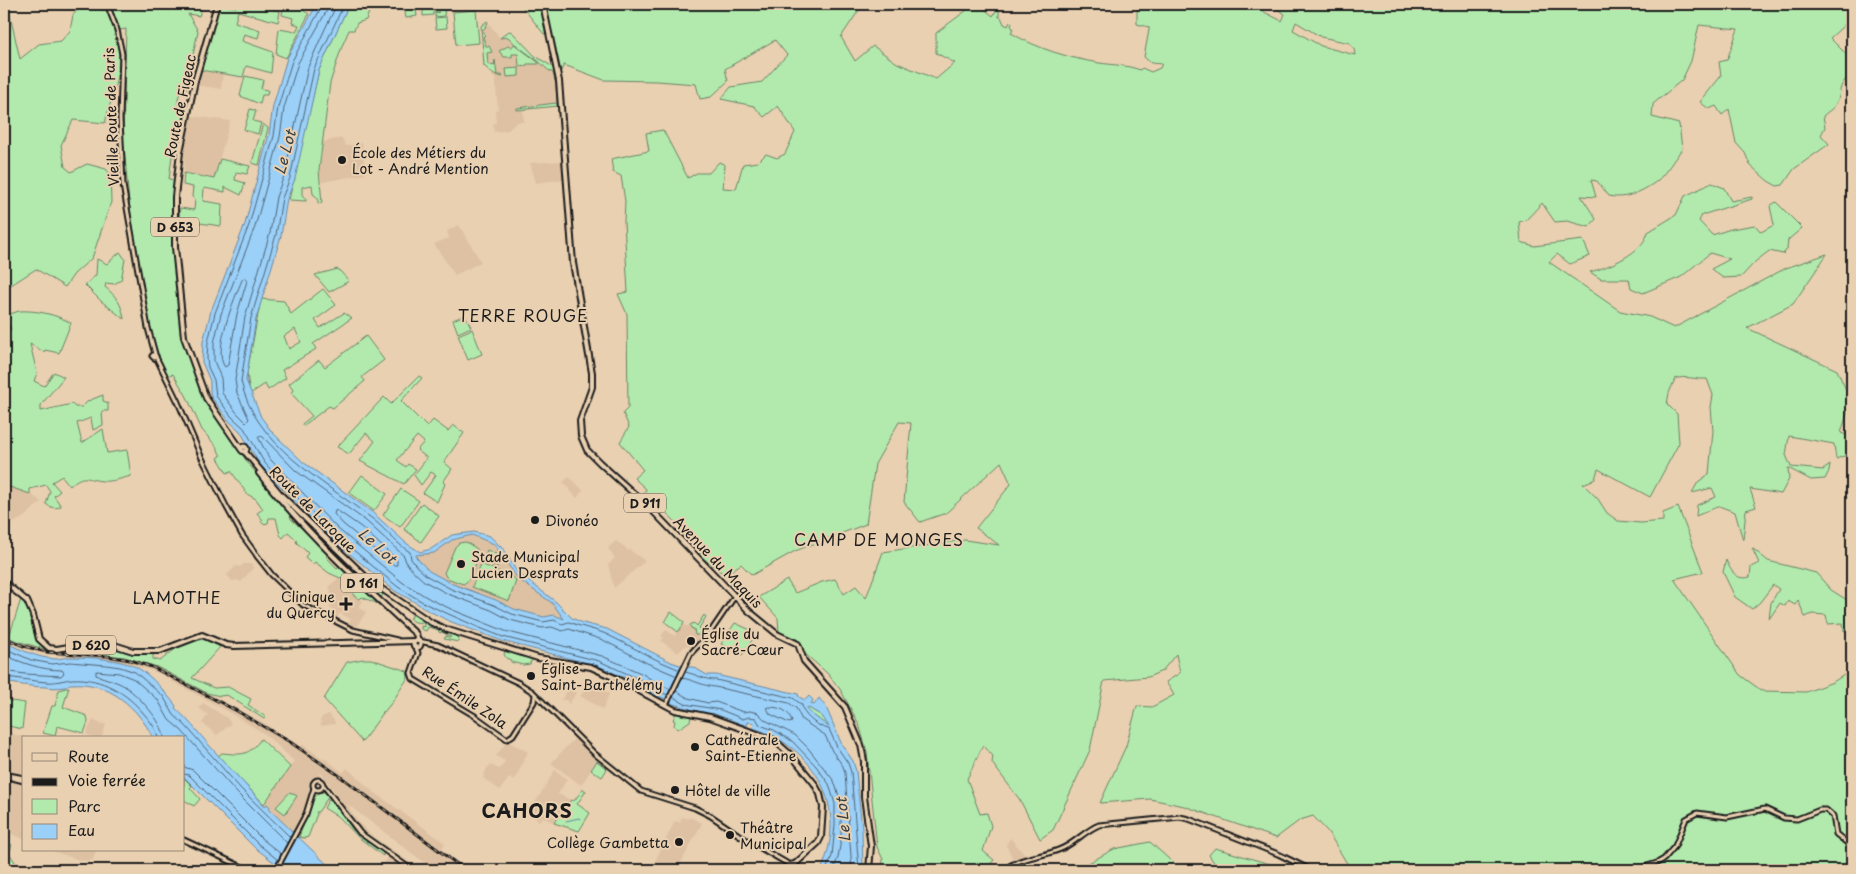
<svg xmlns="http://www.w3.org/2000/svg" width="1856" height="874" font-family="'Playpen Sans',sans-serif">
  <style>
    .built { fill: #ddc1a2 }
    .green { fill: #b2eaad; stroke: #678364; fill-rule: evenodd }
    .water { fill: #9bd0f9; stroke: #6888a1; fill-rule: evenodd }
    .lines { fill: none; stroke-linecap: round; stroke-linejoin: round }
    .shore { stroke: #4f6474; stroke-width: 1 }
    .stream { stroke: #6888a1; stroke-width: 1 }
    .secondary-casing { stroke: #1c1c1c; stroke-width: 7 }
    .primary-casing { stroke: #1c1c1c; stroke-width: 8 }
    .secondary { stroke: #e9d0b1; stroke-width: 3 }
    .primary { stroke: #e9d0b1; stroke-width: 4 }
    .rail-casing { stroke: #1c1c1c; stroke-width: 3 }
    .rail { stroke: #e9d0b1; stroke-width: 1; stroke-dasharray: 4; stroke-linecap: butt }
    .poi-dot { fill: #1c1c1c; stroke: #e9d0b1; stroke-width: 2 }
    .labels { text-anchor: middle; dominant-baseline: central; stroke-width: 4; stroke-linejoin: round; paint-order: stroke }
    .shield { fill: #e9d0b1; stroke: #5a5249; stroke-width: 1 }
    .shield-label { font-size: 12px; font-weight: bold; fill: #1c1c1c }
    .street-label { font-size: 14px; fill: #1c1c1c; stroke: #e9d0b1 }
    .poi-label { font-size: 14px; fill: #1c1c1c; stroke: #e9d0b1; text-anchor: start }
    .water-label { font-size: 15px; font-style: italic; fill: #354048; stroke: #e9d0b1 }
    .quarter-label { font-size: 16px; letter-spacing: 1px; fill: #1c1c1c; stroke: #e9d0b1 }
    .district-label { font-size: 19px; font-weight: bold; letter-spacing: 1px; fill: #1c1c1c; stroke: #e9d0b1 }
  </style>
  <rect width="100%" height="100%" fill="#e9d0b1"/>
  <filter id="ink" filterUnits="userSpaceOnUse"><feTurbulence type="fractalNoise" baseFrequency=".02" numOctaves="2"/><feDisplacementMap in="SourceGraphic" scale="10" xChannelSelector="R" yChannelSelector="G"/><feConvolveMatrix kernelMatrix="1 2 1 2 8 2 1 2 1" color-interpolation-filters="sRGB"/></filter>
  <g filter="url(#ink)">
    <g class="built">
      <path d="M 487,21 L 500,38 L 509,31 L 512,32 L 535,56 L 553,67 L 556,70 L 559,102 L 558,106 L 523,110 L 524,122 L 517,122 L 508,130 L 494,132 L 493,124 L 496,123 L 495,110 L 498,109 L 495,78 L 493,77 L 489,70 L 484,66 L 481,26 Z"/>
      <path d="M 200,70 L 223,74 L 221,89 L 196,85 Z"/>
      <path d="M 191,116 L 230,121 L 214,179 L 184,173 L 185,138 Z"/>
      <path d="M 342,138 L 346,146 L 362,143 L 364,161 L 363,162 L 363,166 L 365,166 L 366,174 L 322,182 L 319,170 L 322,155 L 321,142 Z"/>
      <path d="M 563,161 L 564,179 L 536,183 L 530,163 Z"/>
      <path d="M 459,225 L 481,262 L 455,275 L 434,244 L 449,238 L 447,231 Z"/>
      <path d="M 569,477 L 583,490 L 577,498 L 563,482 Z"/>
      <path d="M 4,485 L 30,493 L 41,502 L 24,517 L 7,526 L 4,523 Z"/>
      <path d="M 472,535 L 494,544 L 518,579 L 552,603 L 564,619 L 557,616 L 544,617 L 514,609 L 496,600 L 453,584 L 429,571 L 416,557 L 416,555 L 434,553 L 452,540 Z"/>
      <path d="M 616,541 L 625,547 L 628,551 L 630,550 L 645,561 L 614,588 L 608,565 L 615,558 L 608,548 Z"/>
      <path d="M 244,564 L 252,564 L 253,568 L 241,582 L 237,580 L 232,581 L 227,575 L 236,566 L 240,567 Z"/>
      <path d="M 339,578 L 347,581 L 351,593 L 363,601 L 359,607 L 366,612 L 355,629 L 347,625 L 351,619 L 340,613 L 336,620 L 333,618 L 336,615 L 333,613 L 334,610 L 329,608 L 335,599 L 330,596 L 331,591 L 329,586 Z"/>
      <path d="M 683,625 L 699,628 L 705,633 L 693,648 L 686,645 L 678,653 L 661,641 L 664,638 L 661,636 L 666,630 L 675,636 Z"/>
      <path d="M 4,636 L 48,650 L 109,654 L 145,662 L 157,667 L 264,723 L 301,747 L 303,745 L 325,760 L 326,759 L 343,773 L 347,768 L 371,790 L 445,843 L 441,850 L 461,865 L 464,862 L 473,870 L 432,870 L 433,869 L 347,804 L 356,819 L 370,834 L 420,870 L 378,870 L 391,853 L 359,827 L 321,773 L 312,789 L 302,819 L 293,833 L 264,804 L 294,761 L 265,734 L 222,708 L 171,681 L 171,679 L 156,672 L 124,662 L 37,653 L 4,641 Z"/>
      <path d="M 592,683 L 602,687 L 609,694 L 603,709 L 580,696 L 589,684 Z"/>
      <path d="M 566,687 L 576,693 L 569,704 L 566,700 L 561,700 L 567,691 L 565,689 Z"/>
      <path d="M 203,703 L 227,718 L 231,724 L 217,735 L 202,723 L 208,715 L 199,708 Z"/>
      <path d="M 329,714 L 335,722 L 335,724 L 321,726 L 320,719 L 322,719 L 322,717 Z"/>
      <path d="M 93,720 L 106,725 L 101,738 L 95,738 L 86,734 Z"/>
      <path d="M 4,732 L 30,738 L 24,738 L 24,839 L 4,831 Z"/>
      <path d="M 575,738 L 597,761 L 581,785 L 551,763 Z"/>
      <path d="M 507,741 L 528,752 L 514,781 L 509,778 L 500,790 L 483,778 L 487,768 L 491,765 L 499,769 L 501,768 L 505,761 L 496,756 Z"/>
      <path d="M 555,770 L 567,779 L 558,794 L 571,800 L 554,823 L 542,817 L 539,821 L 533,816 L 534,814 L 530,811 Z"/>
      <path d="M 683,817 L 688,819 L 689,817 L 702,823 L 677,870 L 662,870 L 655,861 L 675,821 L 680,823 L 681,820 L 678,818 L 682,819 Z"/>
      <path d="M 1010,838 L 1025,855 L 1014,861 L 1006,845 Z"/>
      <path d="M 50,850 L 96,850 L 92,862 L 91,860 L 87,861 L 79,860 Z"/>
    </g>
    <g class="green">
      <path d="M 4,4 L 11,4 L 8,7 L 20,59 L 39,44 L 61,41 L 70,31 L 73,15 L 83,4 L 94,4 L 102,10 L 107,9 C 128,55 117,77 105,123 L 73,120 L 61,145 L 65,167 L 71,172 L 87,164 L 106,169 L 110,174 L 111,202 L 92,258 L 74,274 L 65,287 L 36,269 L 11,285 L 7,282 L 4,284 L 4,203 L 9,204 L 6,193 L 4,191 Z"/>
      <path d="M 110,4 L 203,4 L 199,16 L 188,14 L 198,31 L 186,89 L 181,91 L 178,98 L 178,105 L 187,107 L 180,130 L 177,156 L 172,156 L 169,179 L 174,180 L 173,226 L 175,267 L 182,335 L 197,379 L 203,395 L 247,462 L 289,512 L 291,519 L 326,550 L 327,558 L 337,568 L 346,560 L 383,595 L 378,600 L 385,607 L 362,597 L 360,599 L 354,596 L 347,581 L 329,573 L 315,562 L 313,564 L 305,557 L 308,553 L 296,542 L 297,540 L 288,532 L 283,538 L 280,535 L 276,518 L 269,518 L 268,523 L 263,524 L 261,521 L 263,520 L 257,513 L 263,509 L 256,499 L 247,494 L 231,471 L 227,473 L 218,458 L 221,456 L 216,446 L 202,430 L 186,395 L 173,374 L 168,376 L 156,350 L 149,324 L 129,202 L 123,135 L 126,29 L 120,30 Z"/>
      <path d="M 218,4 L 236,7 L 238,4 L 252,4 L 280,11 L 278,22 L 238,11 L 235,22 L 260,30 L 258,38 L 244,34 L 242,41 L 273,52 L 271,73 L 246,66 L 243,77 L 200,70 Z"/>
      <path d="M 284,4 L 293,4 L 309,14 L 286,58 L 276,54 L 279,29 L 296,32 L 299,25 L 292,23 L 293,18 L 282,15 Z"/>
      <path d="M 349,4 L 372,4 L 366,20 L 357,23 L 354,30 L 349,30 L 342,46 L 330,83 L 319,170 L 322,203 L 318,204 L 318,198 L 313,194 L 312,185 L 302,187 L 302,195 L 306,199 L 306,201 L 289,200 L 319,70 Z"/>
      <path d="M 415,4 L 417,16 L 406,18 L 404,6 Z"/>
      <path d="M 520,4 L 863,4 L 841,37 L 855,61 L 873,46 L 897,63 L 936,79 L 955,63 L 936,53 L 936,33 L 975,4 L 978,4 L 993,16 L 997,9 L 999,10 L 999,17 L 1001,17 L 1004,24 L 1008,26 L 1010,22 L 1012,23 L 1011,26 L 1013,28 L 1011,33 C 1038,49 1069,58 1099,63 C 1113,65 1127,65 1140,70 L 1142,68 L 1151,72 L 1160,68 L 1162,64 L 1151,63 L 1144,57 L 1149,30 L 1149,27 L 1137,24 L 1137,4 L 1257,4 L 1264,12 L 1282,21 L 1285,14 L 1269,4 L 1852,4 L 1852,18 L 1830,38 L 1848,56 L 1852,52 L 1852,83 L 1847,78 C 1837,88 1842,93 1836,104 C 1833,109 1827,112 1823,116 L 1825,127 L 1821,135 L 1829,144 L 1794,169 L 1783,185 L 1777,186 L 1768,181 L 1750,165 L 1745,153 L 1736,143 L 1729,109 L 1722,115 L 1716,106 L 1709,109 L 1700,102 L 1721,76 L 1719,62 L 1727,60 L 1738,29 L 1699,25 L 1691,61 L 1682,80 L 1653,104 L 1652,117 L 1679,124 L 1682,149 C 1674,159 1666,173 1657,181 C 1643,191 1626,200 1609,196 L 1597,181 L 1591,180 L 1596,197 L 1581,196 L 1596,219 L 1589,227 L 1567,221 L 1555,222 L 1542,203 L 1526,220 L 1519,222 L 1521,242 L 1534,246 L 1583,240 L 1590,256 L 1570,264 L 1557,254 L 1549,262 L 1620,311 L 1650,317 L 1674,328 L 1786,268 L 1827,254 L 1793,304 L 1747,328 L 1837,370 L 1851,401 L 1841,433 L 1852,437 L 1852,453 L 1836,459 L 1834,444 L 1789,436 L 1786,455 L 1791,467 L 1823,470 L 1830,465 L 1829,471 L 1825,479 L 1811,480 L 1788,468 L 1789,479 L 1781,494 L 1750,489 L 1756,507 L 1746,510 L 1743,540 L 1735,512 L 1719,506 L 1696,516 L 1697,505 L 1716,497 L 1712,488 L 1692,493 L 1698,482 L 1709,474 L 1713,431 L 1711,407 L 1713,395 L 1707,379 C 1696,380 1685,375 1675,379 L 1669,393 L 1667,404 L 1677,414 L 1679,443 L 1650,497 L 1598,469 L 1595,479 L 1583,484 L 1598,499 L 1607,513 L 1618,521 L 1641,523 L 1663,521 L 1663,513 L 1678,507 L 1703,572 L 1674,579 L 1740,675 L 1762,691 L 1806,692 L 1833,682 L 1852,670 L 1852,870 L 1351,870 L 1328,832 L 1313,816 L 1300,820 L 1276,838 L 1184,806 L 1150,799 L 1100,803 L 1126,746 L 1137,706 L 1152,707 L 1174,695 L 1166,682 L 1180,673 L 1176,654 L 1162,671 L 1148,677 L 1104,681 L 1090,750 L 1053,830 L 1040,839 L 1020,800 L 992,763 L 993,756 L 983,745 L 967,779 L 980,814 L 987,813 L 991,826 L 983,851 L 994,860 L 985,870 L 882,870 L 883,859 L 877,847 L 867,752 L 859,724 L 840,689 L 827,673 L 804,653 L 802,644 L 797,639 L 779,632 L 778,618 L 759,597 L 787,580 L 795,593 L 822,582 L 835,579 L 844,594 L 856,586 L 866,598 L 883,552 L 965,540 L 999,545 L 976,528 L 1011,484 L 1001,462 L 946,513 L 920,522 L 904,502 L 911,423 L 899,422 L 875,464 L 866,524 L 795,551 L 752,575 L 741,564 L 725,575 L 699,555 L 703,548 L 655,502 L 650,503 L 643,496 L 646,489 L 634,478 L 643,470 L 620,442 L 629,427 L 623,413 L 628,408 L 627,314 L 618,294 L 628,292 L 624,222 L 625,201 L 621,176 L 613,172 L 611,159 L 649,151 L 646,133 L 663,130 L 688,178 L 697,173 L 709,173 L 719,162 L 725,165 L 723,188 L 736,189 L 743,164 L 758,162 L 766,154 L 777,158 L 785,154 L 795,132 L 778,106 L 764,117 L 754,106 L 721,99 L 731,87 L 762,82 L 787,55 L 775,40 L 725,69 L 728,81 L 711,97 L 700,99 L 696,84 L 657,81 L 604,80 L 564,65 L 561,71 L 552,31 L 544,18 L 547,33 L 544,34 ZM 1296,22 L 1321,37 L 1350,43 L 1354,49 L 1355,55 L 1321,46 L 1293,30 Z"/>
      <path d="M 445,5 L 444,16 L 435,17 L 435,13 L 439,12 L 433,12 L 433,15 L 423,16 L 423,8 Z"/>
      <path d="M 476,10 L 479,43 L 456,45 L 453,12 Z"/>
      <path d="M 446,17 L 447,28 L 436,29 L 435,18 Z"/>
      <path d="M 487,21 L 488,23 L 485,25 L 486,27 L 482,30 L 485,35 L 483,37 L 486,46 L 489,46 L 492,52 L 487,53 L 488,64 L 494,66 L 495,60 L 497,75 L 502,75 L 503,77 C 494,75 490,71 484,66 L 481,26 Z"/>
      <path d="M 509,31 L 512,32 L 535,56 L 553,67 L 556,70 L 559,102 L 557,102 L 556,85 L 553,73 C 546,70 543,64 537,60 C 527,53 516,46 508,37 L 500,38 Z"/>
      <path d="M 514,44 L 538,62 L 539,64 L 527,64 L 526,66 L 519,67 L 518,54 L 512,54 L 512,57 L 504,57 L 499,51 L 508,46 L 511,48 Z"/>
      <path d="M 519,68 L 519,76 L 507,77 L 506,69 Z"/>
      <path d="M 245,76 L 263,80 L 261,89 L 268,90 L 267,95 L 262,95 L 260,104 L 240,96 Z"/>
      <path d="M 556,103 L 558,106 L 517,110 L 517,108 Z"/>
      <path d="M 250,109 L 256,111 L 253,121 L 261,123 L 258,134 L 244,130 Z"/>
      <path d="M 263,124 L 268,128 L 259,165 L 252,163 Z"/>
      <path d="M 220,159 L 250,166 L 247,174 L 236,172 L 235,180 L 245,183 L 241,195 L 225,187 L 225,192 L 204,188 L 203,201 L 222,204 L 221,226 L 179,220 L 180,208 L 194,210 L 195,199 L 192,197 L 193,187 L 183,185 L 184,173 L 214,179 Z"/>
      <path d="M 1712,183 L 1724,188 L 1731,201 L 1752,197 L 1752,199 L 1702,215 L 1699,221 L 1712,235 L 1731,229 L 1755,225 L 1761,232 L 1774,225 L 1770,206 L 1776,202 L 1802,228 L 1788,240 L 1787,249 L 1783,254 L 1769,251 L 1756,261 L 1741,277 L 1723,278 L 1711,269 L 1730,259 L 1710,253 L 1681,277 L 1643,293 L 1631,288 L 1629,279 L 1601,279 L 1590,272 C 1609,267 1643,253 1648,232 L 1676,215 L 1685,196 Z"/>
      <path d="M 120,252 L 125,259 L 121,280 L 114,284 L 106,283 L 105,287 C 116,296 122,304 124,319 L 101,301 L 85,285 L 96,275 L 97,259 L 107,264 Z"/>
      <path d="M 338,269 L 349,281 L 329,292 L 315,275 Z"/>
      <path d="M 323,289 L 336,305 L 315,320 L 320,328 L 344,313 L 352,318 L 313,344 L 316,349 L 282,370 L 286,378 L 268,390 L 265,384 L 250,394 L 247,373 L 261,299 L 284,301 L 291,314 ZM 295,329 L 301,342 L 289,349 L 284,336 Z"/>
      <path d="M 19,311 C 35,310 56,314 71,323 L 59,353 L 45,350 L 44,352 L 30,344 L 37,373 L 34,381 L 44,386 L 54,372 L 64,377 L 41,405 L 41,411 L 72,404 L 75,407 L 82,407 L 88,401 L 103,395 L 103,401 L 108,403 L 108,411 L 102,411 L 103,425 L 93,430 L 91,418 L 77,423 L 82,443 L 103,429 L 107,453 L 127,450 L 131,476 C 123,478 112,482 103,481 C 87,480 84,472 70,486 L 62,476 L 52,482 L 60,491 L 54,496 L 61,506 C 56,509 51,508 46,504 L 50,491 L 46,485 L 30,489 L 30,494 L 4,485 L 4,330 L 8,332 L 11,329 L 4,316 Z"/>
      <path d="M 465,315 L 471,327 L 458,333 L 453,320 Z"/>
      <path d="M 472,329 L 482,354 L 468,360 L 458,335 Z"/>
      <path d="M 366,336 L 384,360 L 362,377 L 365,381 L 333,408 L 329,406 L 303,426 L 302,424 L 312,416 L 291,393 L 293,390 L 289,384 L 319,360 L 325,367 Z"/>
      <path d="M 419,376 L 422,378 L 401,401 L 427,427 L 433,420 L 448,431 L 453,425 L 464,433 L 444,462 L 452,469 L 443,482 L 445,484 L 437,502 L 423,493 L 436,475 L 431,472 L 421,485 L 414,475 L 427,458 L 417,450 L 424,442 L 417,436 L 397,460 L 406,467 L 408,464 L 416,469 L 404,484 L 360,461 L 375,441 L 366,433 L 349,454 L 337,447 L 384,397 L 391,404 Z"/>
      <path d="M 362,475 L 387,494 L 374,511 L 349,493 Z"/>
      <path d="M 401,489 L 419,501 L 400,527 L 383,515 Z"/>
      <path d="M 422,503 L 439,516 L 421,542 L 404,529 Z"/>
      <path d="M 466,542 L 477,549 C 479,558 472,581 463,584 L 447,578 L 444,573 L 455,547 L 459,543 Z"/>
      <path d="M 1752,548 L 1768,561 L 1816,573 L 1831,590 L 1847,600 L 1852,599 L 1852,629 L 1844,631 L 1843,623 L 1828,624 L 1826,615 L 1812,614 L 1805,617 L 1798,600 L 1795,605 L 1788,601 L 1785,606 L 1780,603 L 1769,619 L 1771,603 L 1779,589 L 1773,585 L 1760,602 L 1752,609 L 1735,597 L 1723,572 L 1726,560 C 1731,571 1736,581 1750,577 L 1751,567 L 1759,563 Z"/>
      <path d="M 487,550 L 500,556 L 497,562 L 493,562 L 498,565 L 497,567 L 483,561 Z"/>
      <path d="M 481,564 L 514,578 L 516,581 L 509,601 L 472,587 Z"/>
      <path d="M 21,599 C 32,612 30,626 37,639 C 39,644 44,647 48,650 L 17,641 L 4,635 L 4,632 L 10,634 Z"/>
      <path d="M 671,612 L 684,622 L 683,625 L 678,632 L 665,622 Z"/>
      <path d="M 412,613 L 446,632 L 458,635 L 459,639 L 458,642 L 444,639 L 446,636 L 449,638 L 451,637 L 442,632 L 440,633 L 436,629 L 428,627 L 426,631 L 421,629 L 421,626 L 424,627 L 424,623 L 415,622 L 409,618 L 412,617 Z"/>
      <path d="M 704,615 L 706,617 L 699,628 L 702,631 L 699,635 L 695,635 L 694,629 L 691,628 L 690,625 L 694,623 L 697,626 Z"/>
      <path d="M 735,623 L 757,633 L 742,655 L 721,644 Z"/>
      <path d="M 203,637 L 220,647 L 192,678 L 214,688 L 228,687 L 251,699 L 248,705 L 266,717 L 264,719 L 227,695 L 220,696 L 207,693 L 157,667 L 125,657 L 59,650 L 115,646 L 132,653 L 153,653 L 153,659 L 160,661 L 178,647 Z"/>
      <path d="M 506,650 L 508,650 L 535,658 L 531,661 L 530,664 L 523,665 L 511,662 L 511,660 L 506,658 L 504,654 Z"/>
      <path d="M 363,659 L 371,659 L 407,671 L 408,678 L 403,685 L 393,701 L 384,712 L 382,712 L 383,713 L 362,742 L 324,699 L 347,662 Z"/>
      <path d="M 69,687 L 63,707 L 87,716 L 88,722 L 84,733 L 57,726 L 55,736 L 43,733 L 52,706 L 55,706 L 59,690 Z"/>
      <path d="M 4,700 L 25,703 L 22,729 L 4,725 Z"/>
      <path d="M 806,706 L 822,716 L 830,728 L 809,712 Z"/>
      <path d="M 676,713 L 691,716 L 690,721 L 678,729 L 674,726 L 675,721 L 673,720 Z"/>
      <path d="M 261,739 L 290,767 L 264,804 L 218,756 L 222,753 C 243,755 248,756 261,739 Z"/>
      <path d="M 597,761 L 607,769 L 602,777 L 591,770 Z"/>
      <path d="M 184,778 L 192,786 L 190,788 L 200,799 L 194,806 L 184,800 Z"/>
      <path d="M 583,789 L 586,791 L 577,804 L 590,813 L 579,831 L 554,823 L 571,800 L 574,801 Z"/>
      <path d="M 290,792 L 297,796 L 285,814 L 276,807 Z"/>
      <path d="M 319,792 L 324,792 L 329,796 L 318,812 L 316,812 L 317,814 L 308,837 L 305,838 L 299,837 L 313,799 Z"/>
      <path d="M 330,798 L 353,830 L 383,852 L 383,856 L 358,837 L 340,818 L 324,808 Z"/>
      <path d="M 4,840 L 12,845 L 9,853 L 19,868 L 23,870 L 4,870 Z"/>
      <path d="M 1150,842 L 1181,870 L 1076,870 L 1114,849 Z"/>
      <path d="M 1215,848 L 1280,867 L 1285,870 L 1219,870 L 1209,855 Z"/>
    </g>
    <g class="water">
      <path d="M 317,4 L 349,4 L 319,70 L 295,179 L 287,199 L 281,236 L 256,319 L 246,380 L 261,417 L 272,432 L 303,462 L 372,512 L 406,543 L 420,552 L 431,549 L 452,535 L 474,532 L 490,536 L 503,549 L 517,572 L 556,602 L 572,618 L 583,623 L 607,629 L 671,662 L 686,667 L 693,667 L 707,675 L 716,675 L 798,694 L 799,697 L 805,700 L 809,696 L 813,700 L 811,704 L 814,705 L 819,698 L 826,707 L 842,745 L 853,761 L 856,771 L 862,829 L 863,870 L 821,870 C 849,808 816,748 753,728 L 754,723 L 748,722 L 747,726 L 712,713 L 710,715 L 670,703 L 670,701 L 653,694 L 639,684 L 598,666 L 502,641 L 449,621 L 421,607 L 420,605 L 395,591 L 330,538 L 260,465 L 240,431 L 229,421 L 212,398 L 210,393 L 210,381 L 202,362 L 203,342 L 211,311 L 245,224 L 269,134 L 273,106 L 287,58 ZM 472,535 L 494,544 L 518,579 L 552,603 L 564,619 L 554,615 L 544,617 L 514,609 L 496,600 L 453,584 L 429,571 L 416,557 L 416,555 L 434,553 L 452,540 ZM 807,707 L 822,716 L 829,727 L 809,712 Z"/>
      <path d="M 4,642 C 20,649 37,658 55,659 C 60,659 65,657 70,657 C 89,657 122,659 138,668 C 153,677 166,693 176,706 L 175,708 C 190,721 203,739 217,754 C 233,772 249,788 265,806 L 267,804 L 270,807 L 269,809 L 333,870 L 284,870 L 254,847 L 184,777 L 184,738 L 153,738 C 138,707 108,681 72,684 C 66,684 70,685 65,687 C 59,688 51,688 46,687 C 31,687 18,684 4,682 Z"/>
    </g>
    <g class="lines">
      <g class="shore">
        <path d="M 321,4 L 321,8 L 292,61 L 278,107 L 274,136 L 249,225 L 215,313 L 208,342 L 207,358 L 208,367 L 214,380 L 216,396 L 232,417 L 244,428 L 264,462 L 279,479 L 334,534 L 398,587 L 426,604 L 480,628 L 503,637 L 599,661 L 641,680 L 655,690 L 668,695"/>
        <path d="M 328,4 L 327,10 L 298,63 L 284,108 L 280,137 L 255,227 L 221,314 L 214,343 L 214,361 L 221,378 L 222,393 L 237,413 L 246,422 L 249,419 L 237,393 L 235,380 L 245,317 L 270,233 L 276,197 L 284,176 L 308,67 L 324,31 L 337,4"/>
        <path d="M 344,4 L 314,69 L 290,178 L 282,198 L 276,235 L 251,318 L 241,381 C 254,444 323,481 370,517 C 384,527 395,543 410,552 L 411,559 L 417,567 L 427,576 L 451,589 L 494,605 L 512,614 L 543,622 L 554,620 L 562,624 L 569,622 C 581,627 594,629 606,634 C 631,646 654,660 680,670"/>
        <path d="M 245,278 L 247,281 L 237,314 L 228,365 L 225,367 C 212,352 235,297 242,280 Z"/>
        <path d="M 338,511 L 361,527 L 397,560 L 397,565 L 394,565 L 343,524 L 334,514 L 335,511 Z"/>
        <path d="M 4,648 L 31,660 L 52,664 L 70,662 L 106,665 L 120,667 L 135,672 L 163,696 L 174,715 L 185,725 L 241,789 L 290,837"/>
        <path d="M 4,655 C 23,663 41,670 62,670 L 64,673 L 61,676 L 25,674 L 4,671"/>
        <path d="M 685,672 C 696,674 704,680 716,680 L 793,698 L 802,705 C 803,716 818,727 829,729 L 837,747 L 848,763 L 851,772 L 859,870"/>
        <path d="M 4,677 C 18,678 32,681 46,682 C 55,683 63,680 72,679 C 102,677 127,693 145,715 C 150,721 157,729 158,738"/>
        <path d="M 682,678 C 694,680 703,686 715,687 L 789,703 L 796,708 L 802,720 L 825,735 L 832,751 L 843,766 L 845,773 L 852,870"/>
        <path d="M 671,689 L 658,684 L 643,674 L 602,656 L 505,631 L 453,610 L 430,599 L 402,582 L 338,529 L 269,458 L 258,437 L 262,436 L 296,471 L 366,521 L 390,543 L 404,556 L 406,562 L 412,570 L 424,581 L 448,594 L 491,610 L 510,620 L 542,628 L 552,627 L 562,631 L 569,629 L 603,640 L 647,663 L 677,676"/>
        <path d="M 676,691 L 688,698 L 708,703 L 716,702 L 743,712 L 750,711 L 758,713 L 765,720 L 795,735 L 808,748 L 834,781 L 841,802 L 841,839 L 838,858 L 833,870"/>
        <path d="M 673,697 L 685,704 L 721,710 L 743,719 L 749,717 L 756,718 L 760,725 L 774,730 L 792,741 L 816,766 L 829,784 L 835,804 L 835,825 L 832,856 L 826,870"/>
        <path d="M 768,707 C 780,707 789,710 792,722 L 789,723 L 770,714 L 768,710 Z"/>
        <path d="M 164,738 C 163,721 139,697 126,687 C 117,681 106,679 96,675 L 96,671 L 119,673 L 134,679 L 158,700 L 169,720 L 181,730 L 237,793 L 287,843"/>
        <path d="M 184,767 L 193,770 L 261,838 L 281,854"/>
        <path d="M 184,774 L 189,775 L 257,843 L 278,860"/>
      </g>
      <path class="stream" d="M 566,821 L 579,818 L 581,819"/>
      <g class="secondary-casing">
        <g id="secondary">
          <path d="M 107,4 L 117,30 L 122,54 L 120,119 L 123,185 L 148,328 L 155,354"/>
          <path d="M 154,354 L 156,356 L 154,358 L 152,356 Z"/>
          <path d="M 156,357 L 178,402 L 201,456 L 226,506 L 242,535 L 258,557"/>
          <path d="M 257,556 L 272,575 L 303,605 L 353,630 L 397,640"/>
          <path d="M 419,641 L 438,645 L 519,683 L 533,692 L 595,754 L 641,791 L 695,808 L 711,816 L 745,839 L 790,865"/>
          <path d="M 416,648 L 418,653 L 411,673 L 413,679 L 475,716 L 507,739 L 513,735 L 534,702 L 535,695"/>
          <path d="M 666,705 L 691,653 L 709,634 L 735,596"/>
          <path d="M 4,774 L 24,778"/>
          <path d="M 4,776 L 24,781"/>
          <circle cx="318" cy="785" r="5"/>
          <path d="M 324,786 L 360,833 L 412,870"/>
          <path d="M 184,840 L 249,870"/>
          <path d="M 276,870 L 306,814 L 314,788"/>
          <path d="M 1004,870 C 1023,855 1042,858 1063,848 C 1076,842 1086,830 1099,825 L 1180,817 L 1189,819 L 1278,854 L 1311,870"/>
          <path d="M 1634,870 L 1657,863 L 1664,859 L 1675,846 L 1686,819 L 1697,813 L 1727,817 L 1765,809 L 1784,818 L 1797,819 L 1820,810 L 1826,810 L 1833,816 L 1836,834 L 1852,847"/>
        </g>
      </g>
      <g class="primary-casing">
        <g id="primary">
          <path d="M 217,4 L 195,81 L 180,152 L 175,197 L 175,247 L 184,337 L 206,398 L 241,449"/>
          <path d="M 543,4 L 559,81 L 573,263 L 592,373 L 592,387 L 580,421 L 581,436 L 587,450 L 600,463 L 651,509 L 749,611 L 777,634 L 798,644 L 804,661 L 845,707 L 861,745 L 864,761 L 864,797 L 871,846 L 869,870"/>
          <circle cx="244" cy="449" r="2.5"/>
          <path d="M 245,452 L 282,496 L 370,581 L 432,623 L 448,630 L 538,658 L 591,667 L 615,678 L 675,710 L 710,717 L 774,740 L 792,756 L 814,783 L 820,794 L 823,807 L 821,837 L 818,843 L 795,864"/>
          <path d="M 259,473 C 305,532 361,584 416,634 L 418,641"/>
          <path d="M 4,582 L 27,601 L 33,615 L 39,639 L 49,648 L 57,649 L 80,645 L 111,644 L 133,651 L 160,651 L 202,635 L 226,645 L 234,646 L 415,641"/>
          <circle cx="417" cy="644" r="3.5"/>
          <path d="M 796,869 L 795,864 L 790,865 L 791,870 L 796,869 L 798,870"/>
        </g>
      </g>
      <use href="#secondary" class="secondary"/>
      <use href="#primary" class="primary"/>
      <g class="rail-casing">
        <path id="rail" d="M 4,638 L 24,646 L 46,652 L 107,656 L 130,660 L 152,667 L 237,711 L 290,742 L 337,774 L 465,870"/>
      </g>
      <use href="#rail" class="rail"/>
    </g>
  </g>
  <g class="poi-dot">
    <circle cx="342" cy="160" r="5"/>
    <circle cx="535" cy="520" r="5"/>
    <circle cx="461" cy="564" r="5"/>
    <path d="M343.5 596.5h5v5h5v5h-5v5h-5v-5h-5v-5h5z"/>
    <circle cx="691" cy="641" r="5"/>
    <circle cx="531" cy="676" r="5"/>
    <circle cx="695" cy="747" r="5"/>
    <circle cx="675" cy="790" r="5"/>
    <circle cx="730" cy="835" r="5"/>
    <circle cx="679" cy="842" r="5"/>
  </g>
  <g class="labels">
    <g class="shield">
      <rect x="151" y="217.5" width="48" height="19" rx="4"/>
      <rect x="624" y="493.5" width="42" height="19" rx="4"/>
      <rect x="341" y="573.5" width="42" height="19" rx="4"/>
      <rect x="66" y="635.5" width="50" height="19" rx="4"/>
    </g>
    <g class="shield-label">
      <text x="175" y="227">D 653</text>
      <text x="645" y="503">D 911</text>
      <text x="362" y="583">D 161</text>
      <text x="91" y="645">D 620</text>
    </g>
    <g class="street-label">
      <text transform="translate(180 106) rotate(-78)">Route de Figeac</text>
      <text transform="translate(111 117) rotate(-92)">Vieille Route de Paris</text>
      <text transform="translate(313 509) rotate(45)">Route de Laroque</text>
      <text transform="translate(718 562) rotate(46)">Avenue du Maquis</text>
      <text transform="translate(465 697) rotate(34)">Rue Émile Zola</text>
    </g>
    <g class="poi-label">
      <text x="352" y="152">École des Métiers du<tspan x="352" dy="16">Lot - André Mention</tspan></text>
      <text x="545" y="520">Divonéo</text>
      <text x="471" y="556">Stade Municipal<tspan x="471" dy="16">Lucien Desprats</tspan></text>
      <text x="335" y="596" text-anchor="end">Clinique<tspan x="335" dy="16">du Quercy</tspan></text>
      <text x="701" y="633">Église du<tspan x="701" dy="16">Sacré-Cœur</tspan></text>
      <text x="541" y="668">Église<tspan x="541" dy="16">Saint-Barthélémy</tspan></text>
      <text x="705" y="739">Cathédrale<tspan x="705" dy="16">Saint-Etienne</tspan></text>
      <text x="685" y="790">Hôtel de ville</text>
      <text x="740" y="827">Théâtre<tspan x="740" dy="16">Municipal</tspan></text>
      <text x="669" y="842" text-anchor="end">Collège Gambetta</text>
    </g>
    <g class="water-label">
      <text transform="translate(284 152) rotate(-75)">Le Lot</text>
      <text transform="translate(378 545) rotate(42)">Le Lot</text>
      <text transform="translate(842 820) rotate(-95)">Le Lot</text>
    </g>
    <g class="quarter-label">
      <text x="523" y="315">TERRE ROUGE</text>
      <text x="879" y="539">CAMP DE MONGES</text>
      <text x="177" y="597">LAMOTHE</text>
    </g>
    <g class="district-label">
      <text x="527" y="810">CAHORS</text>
    </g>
  </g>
  <rect width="1856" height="874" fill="none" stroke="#e9d0b1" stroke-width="20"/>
  <rect x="10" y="10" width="1836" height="854" fill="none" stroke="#1c1c1c" stroke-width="2" filter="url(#ink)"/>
  <rect x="22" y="736" width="162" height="115" fill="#e9d0b1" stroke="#978875"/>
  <rect x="32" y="753" width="25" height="8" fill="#e9d0b1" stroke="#978875"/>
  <text x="68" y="762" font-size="15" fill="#1c1c1c">Route</text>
  <rect x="32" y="778" width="25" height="8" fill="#1c1c1c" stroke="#978875"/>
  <text x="68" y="786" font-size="15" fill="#1c1c1c">Voie ferrée</text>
  <rect x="32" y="799" width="25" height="15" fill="#b2eaad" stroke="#978875"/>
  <text x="68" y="812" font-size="15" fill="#1c1c1c">Parc</text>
  <rect x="32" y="824" width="25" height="15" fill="#9bd0f9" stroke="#978875"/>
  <text x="68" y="836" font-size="15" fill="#1c1c1c">Eau</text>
</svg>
